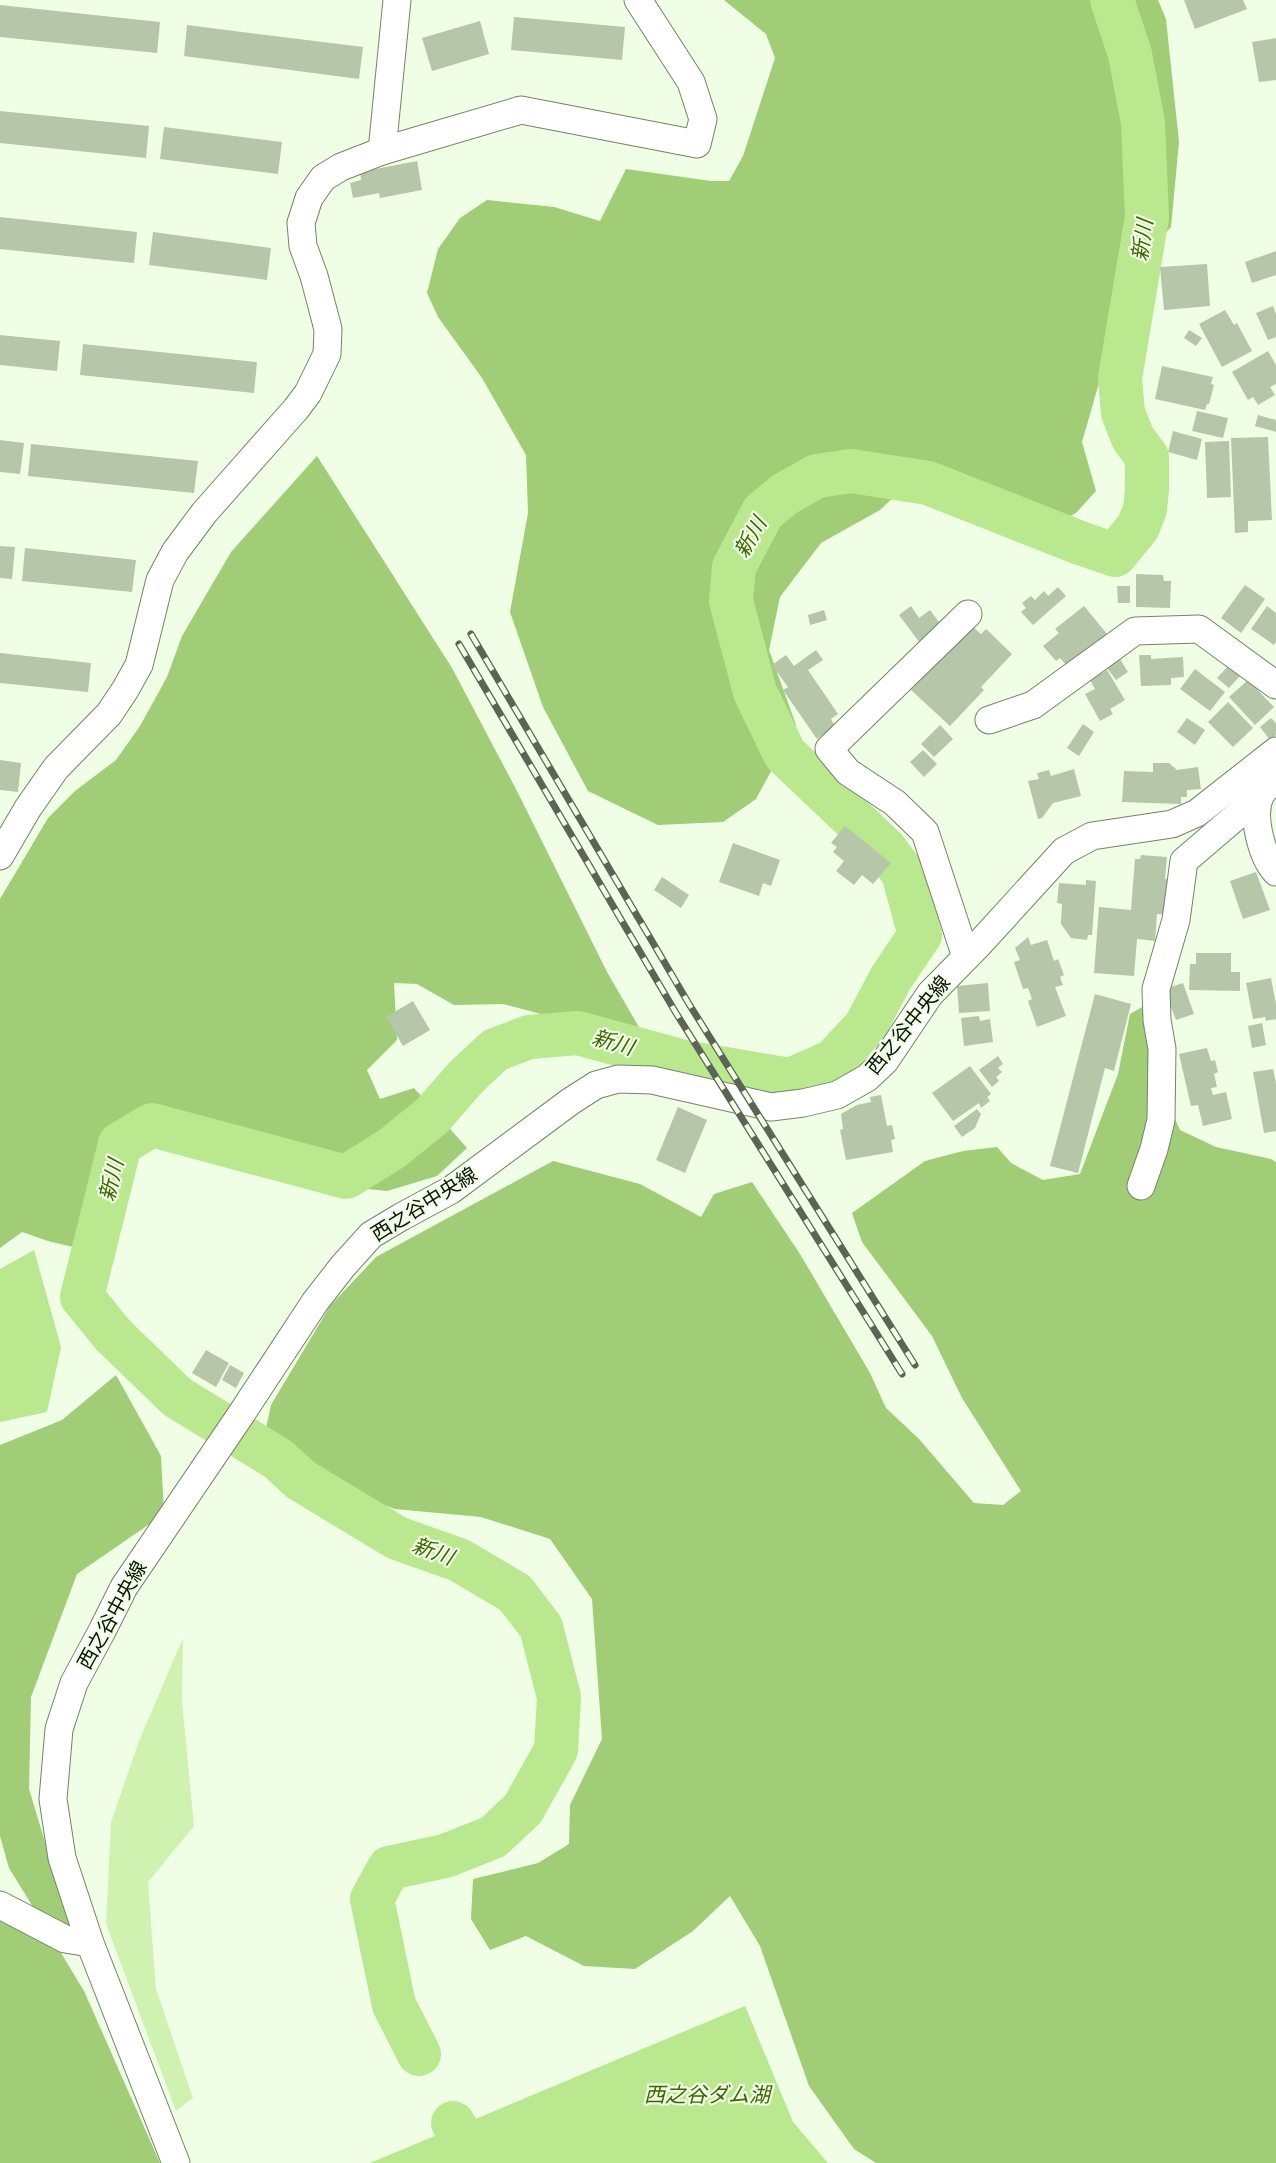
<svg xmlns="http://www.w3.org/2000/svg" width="1276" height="2163" font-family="Raleway,'Noto Sans JP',sans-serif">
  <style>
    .green { fill: #d0f2b1 }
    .forest { fill: #a0cd76 }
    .water { fill: #bae88f }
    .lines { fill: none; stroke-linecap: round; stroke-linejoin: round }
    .river { stroke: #bae88f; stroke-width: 44 }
    .building { fill: #b6c6a9 }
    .minor-casing { stroke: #758368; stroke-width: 29 }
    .minor { stroke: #fff; stroke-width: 27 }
    .rail-casing { stroke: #5c6455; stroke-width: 7 }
    .rail { stroke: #f1fee6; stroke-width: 4.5; stroke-dasharray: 14; stroke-linecap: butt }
    .labels { text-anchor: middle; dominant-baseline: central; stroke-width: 4.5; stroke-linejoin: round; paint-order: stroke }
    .street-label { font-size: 20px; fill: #0d1208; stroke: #f1fee6 }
    .water-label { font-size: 21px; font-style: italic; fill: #3e6401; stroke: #f1fee6 }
  </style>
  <rect width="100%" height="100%" fill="#f1fee6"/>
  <path class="green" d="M 183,1638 L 182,1701 L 194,1826 L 148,1882 L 156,1989 L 193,2098 L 176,2111 L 106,1924 L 111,1822 L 139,1741 Z"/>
  <g class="forest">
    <path d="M 724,0 L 1158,0 L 1166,19 L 1179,142 L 1171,227 L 1117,288 L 1103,369 L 1082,442 L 1096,491 L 1076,513 L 1045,529 L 931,462 L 880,510 L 821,543 L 780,597 L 769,650 L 796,725 L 756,799 L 723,822 L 658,825 L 588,791 L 543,707 L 510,612 L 528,513 L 526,455 L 482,378 L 438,317 L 427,293 L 438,249 L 460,218 L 487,200 L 554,207 L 600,221 L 626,169 L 711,181 L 729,181 L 743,156 L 775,58 L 766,34 Z"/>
    <path d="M 317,456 L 452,668 L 518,793 L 607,972 L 640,1029 L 594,1059 L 560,1051 L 541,1014 L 503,1004 L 454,1005 L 417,984 L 394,983 L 397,1040 L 367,1070 L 380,1099 L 414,1088 L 467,1148 L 437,1176 L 387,1191 L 298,1182 L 200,1155 L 148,1146 L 112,1191 L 121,1219 L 107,1255 L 48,1241 L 22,1232 L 0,1248 L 0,899 L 48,818 L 75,791 L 116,760 L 140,726 L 167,677 L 182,636 L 231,552 Z"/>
    <path d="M 1151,1002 L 1158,1080 L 1180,1130 L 1216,1147 L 1271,1159 L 1276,1162 L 1276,2163 L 876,2163 L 854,2149 L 809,2086 L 760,1946 L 730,1896 L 693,1931 L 635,1969 L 584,1966 L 526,1936 L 490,1950 L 471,1919 L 473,1879 L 538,1863 L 569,1844 L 570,1805 L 602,1739 L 592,1599 L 550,1539 L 481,1517 L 395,1509 L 337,1489 L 289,1456 L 265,1433 L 271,1405 L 330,1306 L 376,1257 L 553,1161 L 640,1184 L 701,1217 L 714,1194 L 752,1182 L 800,1254 L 870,1373 L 886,1408 L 919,1439 L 974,1503 L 1003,1505 L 1021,1491 L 962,1398 L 932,1336 L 862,1242 L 852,1213 L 925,1161 L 963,1151 L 997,1147 L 1011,1163 L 1043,1180 L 1080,1174 L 1118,1074 L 1130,1014 Z"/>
    <path d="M 116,1375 L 161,1456 L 164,1514 L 77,1574 L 31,1697 L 29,1789 L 55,1875 L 82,1931 L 46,1928 L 9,1868 L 0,1836 L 0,1445 L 62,1420 Z"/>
    <path d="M 0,1891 L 22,1931 L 61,1953 L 84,1991 L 160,2163 L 0,2163 Z"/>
  </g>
  <g class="water">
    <path d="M 34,1250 L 61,1347 L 47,1412 L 0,1422 L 0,1269 Z"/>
    <path d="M 745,2006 L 793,2122 L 828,2163 L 370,2163 Z"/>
  </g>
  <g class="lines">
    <g class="river">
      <path d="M 419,2054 L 394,2005 L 372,1899 L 389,1868 L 445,1856 L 493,1837 L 523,1809 L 556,1750 L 559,1697 L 541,1627 L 515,1593 L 459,1560 L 397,1538 L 301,1480 L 278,1459 L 177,1397 L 113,1335 L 82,1297 L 120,1144 L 152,1125 L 346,1177 L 391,1149 L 432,1116 L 466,1077 L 495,1050 L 529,1037 L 578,1033 L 684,1062 L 790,1080 L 833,1061 L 865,1027 L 891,978 L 920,935 L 903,873 L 885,849 L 785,754 L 755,692 L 731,601 L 734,567 L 763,512 L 785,494 L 817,476 L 851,471 L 928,483 L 1080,543 L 1115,555 L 1138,527 L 1145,509 L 1147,490 L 1147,457 L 1133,438 L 1123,413 L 1120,378 L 1147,217 L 1143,123 L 1130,54 L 1112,0"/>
      <path d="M 453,2123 L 477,2163"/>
    </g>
  </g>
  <g class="building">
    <path d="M 1184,0 L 1243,0 L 1247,9 L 1195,29 Z"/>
    <path d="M 0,5 L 160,22 L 157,53 L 0,37 Z"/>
    <path d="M 514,17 L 625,27 L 622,60 L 511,50 Z"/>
    <path d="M 480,21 L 489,54 L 432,71 L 422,38 Z"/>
    <path d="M 187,25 L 363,47 L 359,79 L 184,56 Z"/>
    <path d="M 1276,38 L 1276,80 L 1259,82 L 1252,42 Z"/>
    <path d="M 0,111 L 149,126 L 146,158 L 0,143 Z"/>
    <path d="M 164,127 L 282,142 L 278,174 L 160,159 Z"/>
    <path d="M 417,161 L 422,190 L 380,198 L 379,193 L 353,198 L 350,183 L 361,180 L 360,172 Z"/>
    <path d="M 0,217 L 137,232 L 134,263 L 0,249 Z"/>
    <path d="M 153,232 L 271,248 L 267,280 L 149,265 Z"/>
    <path d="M 1276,251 L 1276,275 L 1252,283 L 1245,262 Z"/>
    <path d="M 1207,264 L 1210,306 L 1164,310 L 1160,267 Z"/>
    <path d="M 1273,306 L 1276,314 L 1276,337 L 1268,340 L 1256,313 Z"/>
    <path d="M 1225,310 L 1234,325 L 1237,323 L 1252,351 L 1222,367 L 1199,324 Z"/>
    <path d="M 1189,330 L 1202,338 L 1196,346 L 1184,338 Z"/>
    <path d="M 0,335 L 60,341 L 57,371 L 0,365 Z"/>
    <path d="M 83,344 L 257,362 L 254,393 L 80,375 Z"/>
    <path d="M 1268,351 L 1276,365 L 1276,384 L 1270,387 L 1275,395 L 1258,405 L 1253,397 L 1248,400 L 1232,372 Z"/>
    <path d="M 1162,366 L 1213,377 L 1211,384 L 1214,385 L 1209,404 L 1207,404 L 1205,410 L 1155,399 Z"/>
    <path d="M 1197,411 L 1228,418 L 1223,438 L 1192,431 Z"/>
    <path d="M 1258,415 L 1276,420 L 1276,432 L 1255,426 Z"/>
    <path d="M 1173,431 L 1202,439 L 1197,460 L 1168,452 Z"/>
    <path d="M 1268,437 L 1272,520 L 1248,521 L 1248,532 L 1235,533 L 1231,438 Z"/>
    <path d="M 0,440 L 24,443 L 20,474 L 0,472 Z"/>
    <path d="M 1229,441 L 1231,497 L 1207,498 L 1205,442 Z"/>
    <path d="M 31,444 L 198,461 L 194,493 L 28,476 Z"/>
    <path d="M 0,546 L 15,547 L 12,579 L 0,578 Z"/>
    <path d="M 25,548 L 136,560 L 132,592 L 22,581 Z"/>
    <path d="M 1136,574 L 1163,575 L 1164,581 L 1171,581 L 1170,608 L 1136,607 Z"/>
    <path d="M 1245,585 L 1265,599 L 1241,633 L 1221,618 Z"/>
    <path d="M 1117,586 L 1130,586 L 1130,603 L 1118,603 Z"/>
    <path d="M 1058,587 L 1066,596 L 1033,625 L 1021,612 L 1026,608 L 1022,603 L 1031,596 L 1035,600 L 1044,591 L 1048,596 Z"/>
    <path d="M 911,606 L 919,618 L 930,610 L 942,626 L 920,643 L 899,615 Z"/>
    <path d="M 1084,606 L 1107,634 L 1067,666 L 1060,658 L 1056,661 L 1043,646 L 1059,633 L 1055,629 Z"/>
    <path d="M 1267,606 L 1276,613 L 1276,642 L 1274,645 L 1251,629 Z"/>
    <path d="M 824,610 L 827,620 L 810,625 L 808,615 Z"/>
    <path d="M 971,625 L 981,634 L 986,629 L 1012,654 L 981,687 L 984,690 L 950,726 L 911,690 Z"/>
    <path d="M 816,650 L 823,660 L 808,670 L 838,714 L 831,719 L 835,726 L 817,739 L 783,690 L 788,687 L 772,665 L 786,655 L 794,666 Z"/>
    <path d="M 0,653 L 91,663 L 88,692 L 0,683 Z"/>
    <path d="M 1139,655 L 1151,655 L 1151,659 L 1183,657 L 1184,677 L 1171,678 L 1171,685 L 1141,686 Z"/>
    <path d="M 1120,659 L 1128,672 L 1116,680 L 1107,668 Z"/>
    <path d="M 1229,665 L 1241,675 L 1229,688 L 1217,678 Z"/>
    <path d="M 1195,669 L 1225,692 L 1210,711 L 1180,689 Z"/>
    <path d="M 1107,670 L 1125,700 L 1110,709 L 1113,714 L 1100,721 L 1085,694 L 1095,689 L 1090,680 Z"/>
    <path d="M 1248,680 L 1274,707 L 1255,725 L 1229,697 Z"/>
    <path d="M 1228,702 L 1253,728 L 1233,747 L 1208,722 Z"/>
    <path d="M 1187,718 L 1205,730 L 1195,745 L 1177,732 Z"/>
    <path d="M 1271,718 L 1276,723 L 1276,735 L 1270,740 L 1260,727 Z"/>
    <path d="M 1083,724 L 1094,732 L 1079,756 L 1067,748 Z"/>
    <path d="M 940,725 L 953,739 L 934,757 L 921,744 Z"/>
    <path d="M 923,750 L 937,764 L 924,777 L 910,762 Z"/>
    <path d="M 0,760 L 21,763 L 18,792 L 0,790 Z"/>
    <path d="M 1153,763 L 1169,763 L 1177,770 L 1198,767 L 1201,789 L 1187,790 L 1187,797 L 1181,797 L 1181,804 L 1122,802 L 1124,771 L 1153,772 Z"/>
    <path d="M 1074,769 L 1081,796 L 1053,803 L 1042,818 L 1038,819 L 1028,781 L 1039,779 L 1037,773 L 1049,770 L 1051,776 Z"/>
    <path d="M 845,826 L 891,863 L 873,884 L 862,875 L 854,885 L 836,871 L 844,861 L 833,852 L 837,847 L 831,843 Z"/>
    <path d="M 733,843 L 780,860 L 771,886 L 763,883 L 759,896 L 719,882 Z"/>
    <path d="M 1141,855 L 1167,857 L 1165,879 L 1173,880 L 1171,915 L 1157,914 L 1155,941 L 1137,939 L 1134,976 L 1094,973 L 1099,907 L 1131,910 L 1135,859 L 1140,859 Z"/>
    <path d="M 1256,872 L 1270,910 L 1243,919 L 1230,881 Z"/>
    <path d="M 662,877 L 689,895 L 681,908 L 654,890 Z"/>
    <path d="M 1086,880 L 1096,881 L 1092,935 L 1088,935 L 1087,940 L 1071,938 L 1061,924 L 1062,904 L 1057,903 L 1059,883 L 1086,885 Z"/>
    <path d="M 1028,937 L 1031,945 L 1047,940 L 1054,961 L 1058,959 L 1064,975 L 1060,977 L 1063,985 L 1055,987 L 1066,1016 L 1037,1027 L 1028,1001 L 1032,999 L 1028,988 L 1023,989 L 1014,962 L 1020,960 L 1015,948 Z"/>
    <path d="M 1196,953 L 1231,953 L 1231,972 L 1240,972 L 1240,991 L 1189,990 L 1190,964 L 1196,964 Z"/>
    <path d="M 1271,978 L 1276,1004 L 1276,1019 L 1266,1021 L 1265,1017 L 1253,1019 L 1246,983 Z"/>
    <path d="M 988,983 L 990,1011 L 959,1013 L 957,986 Z"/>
    <path d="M 1183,983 L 1194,1014 L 1176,1020 L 1164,989 Z"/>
    <path d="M 1095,994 L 1131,1004 L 1114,1071 L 1105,1068 L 1078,1173 L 1050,1166 Z"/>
    <path d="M 413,1001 L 430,1030 L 403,1046 L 386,1017 Z"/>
    <path d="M 979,1016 L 980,1021 L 990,1019 L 993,1042 L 964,1046 L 961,1018 Z"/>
    <path d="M 1262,1023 L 1266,1045 L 1252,1048 L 1248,1026 Z"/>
    <path d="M 1207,1048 L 1211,1061 L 1215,1060 L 1218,1072 L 1214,1074 L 1217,1087 L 1211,1088 L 1213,1095 L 1226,1092 L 1232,1119 L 1203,1126 L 1198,1105 L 1191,1106 L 1179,1054 Z"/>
    <path d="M 998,1056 L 1003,1064 L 998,1068 L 1002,1072 L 996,1077 L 999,1081 L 992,1087 L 979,1070 Z"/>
    <path d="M 970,1066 L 991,1094 L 987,1097 L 990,1101 L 981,1108 L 979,1103 L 953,1121 L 932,1093 Z"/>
    <path d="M 1273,1069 L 1276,1083 L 1276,1131 L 1264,1133 L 1253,1072 Z"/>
    <path d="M 881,1095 L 887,1126 L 892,1125 L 895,1139 L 891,1140 L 893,1152 L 846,1160 L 840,1130 L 843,1129 L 841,1114 L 857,1105 L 871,1102 L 870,1097 Z"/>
    <path d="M 678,1107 L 707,1120 L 685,1173 L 656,1160 Z"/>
    <path d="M 977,1109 L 981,1114 L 975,1128 L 962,1137 L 954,1126 Z"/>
    <path d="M 206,1350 L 229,1363 L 216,1387 L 192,1373 Z"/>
    <path d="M 230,1365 L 244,1373 L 236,1388 L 222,1380 Z"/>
  </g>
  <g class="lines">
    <g class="minor-casing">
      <g id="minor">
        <path d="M 382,151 L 397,0"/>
        <path d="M 989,720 L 1033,705 L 1135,631 L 1199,629 L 1276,685"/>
        <path d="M 1276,778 C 1271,784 1263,790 1260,796 C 1251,816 1262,857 1276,872"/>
        <path d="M 0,856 L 28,808 L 56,768 L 109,714 L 125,690 L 139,665 L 160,580 L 175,552 L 204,513 L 296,409 L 308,393 L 327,354 L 328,329 L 314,276 L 303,246 L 301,223 L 309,198 L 323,178 L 341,167 L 382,151 L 521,110 L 697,144 L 703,119 L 691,82 L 638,0"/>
        <path d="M 966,957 L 925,832 L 895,803 L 848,772 L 829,749 L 968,614"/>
        <path d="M 1141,1186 L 1154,1149 L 1161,1120 L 1162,1049 L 1157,1020 L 1156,989 L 1176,920 L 1184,861 L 1260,796"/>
        <path d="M 0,1905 L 65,1939 L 90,1943"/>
        <path d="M 176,2163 L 90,1943 L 62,1858 L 53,1799 L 59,1729 L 74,1683 L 102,1631 L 124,1587 L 240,1416 L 315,1302 L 343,1266 L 371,1235 L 401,1217 L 451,1190 L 571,1101 L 596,1085 L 618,1079 L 652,1080 L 771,1107 L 803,1103 L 837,1095 L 867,1078 L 885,1061 L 930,994 L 980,943 L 1064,851 L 1092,836 L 1172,824 L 1197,813 L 1276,751"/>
      </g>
    </g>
    <use href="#minor" class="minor"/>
    <g class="rail-casing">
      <g id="rail">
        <path d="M 471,634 L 689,1004 L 915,1365"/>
        <path d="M 459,644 L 676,1013 L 902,1374"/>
      </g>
    </g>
    <use href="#rail" class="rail"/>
  </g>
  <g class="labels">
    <g class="street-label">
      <text transform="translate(908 1025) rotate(-51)">西之谷中央線</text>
      <text transform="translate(424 1204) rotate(-32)">西之谷中央線</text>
      <text transform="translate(112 1615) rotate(-61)">西之谷中央線</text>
    </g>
    <g class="water-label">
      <text transform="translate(1142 240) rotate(-82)">新川</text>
      <text transform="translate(750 537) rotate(-60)">新川</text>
      <text transform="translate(613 1042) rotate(16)">新川</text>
      <text transform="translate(111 1180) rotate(-76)">新川</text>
      <text transform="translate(433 1551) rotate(20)">新川</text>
      <text x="707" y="2094">西之谷ダム湖</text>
    </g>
  </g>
</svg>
